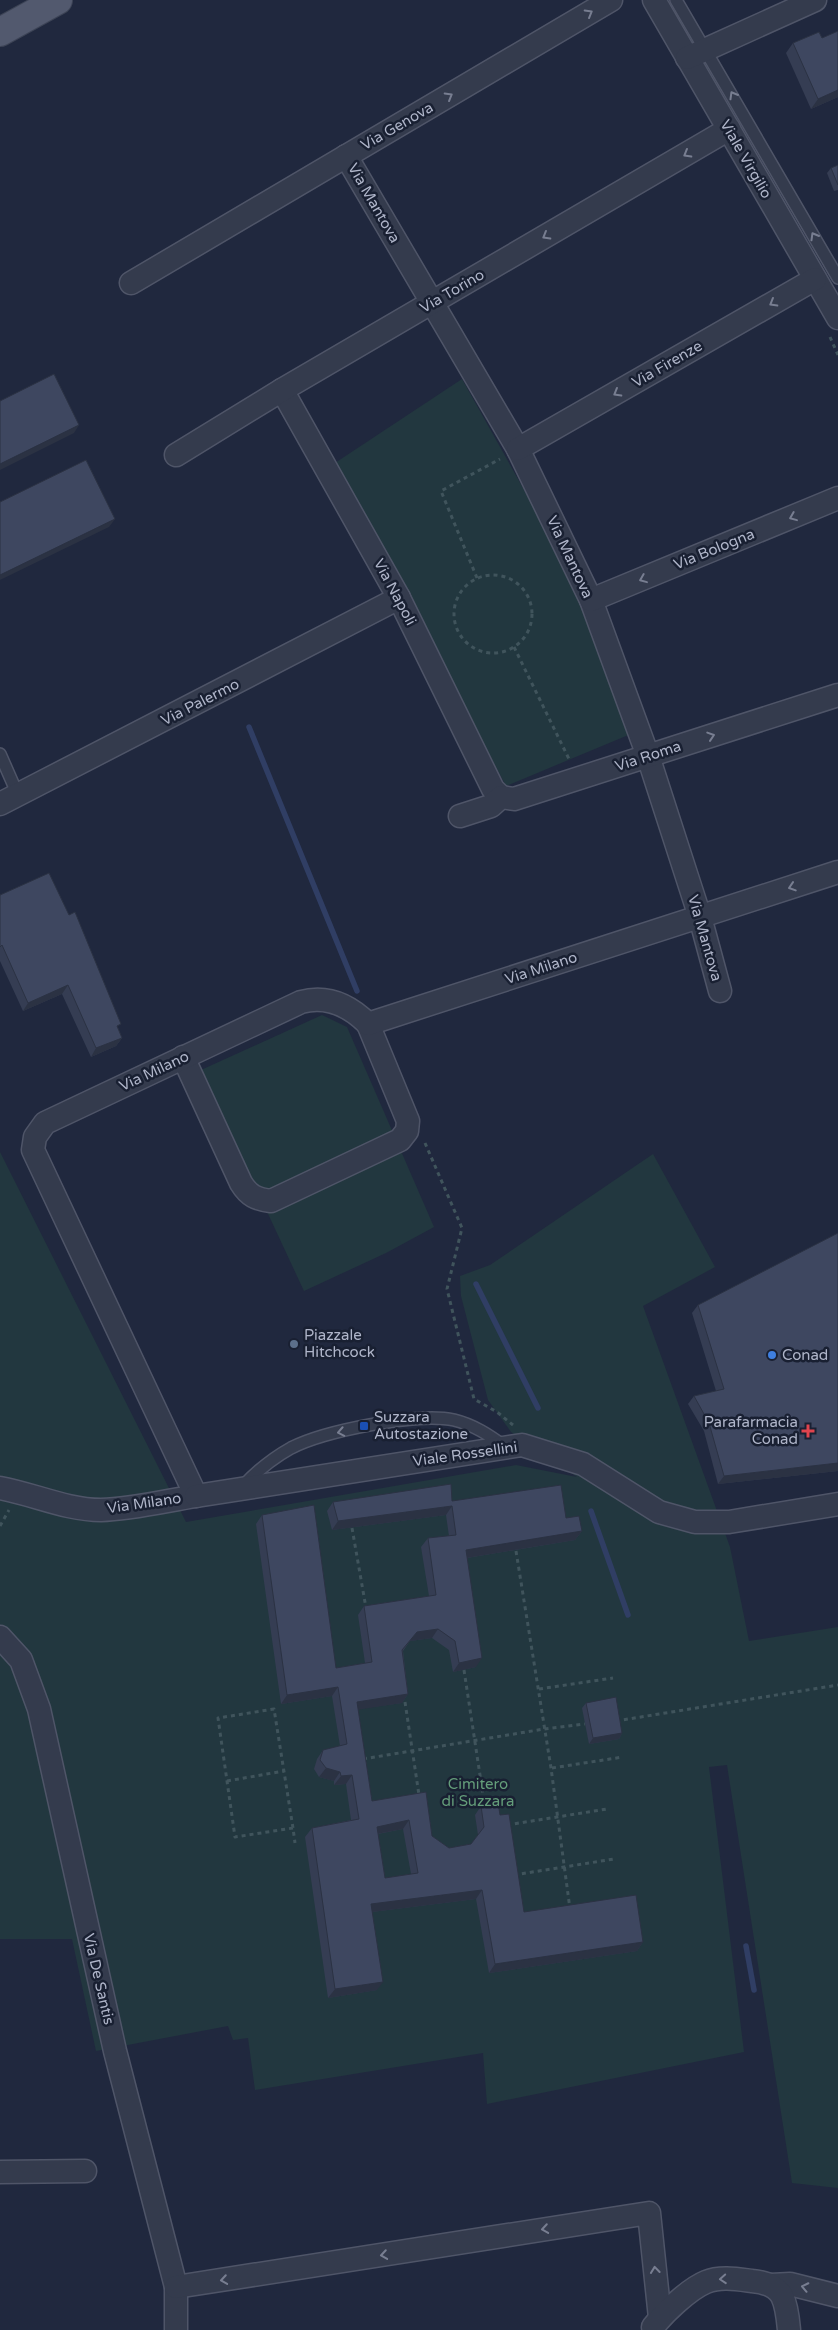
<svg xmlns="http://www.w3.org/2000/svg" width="838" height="2330" font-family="'Varela Round',sans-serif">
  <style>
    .green { fill: #22373f }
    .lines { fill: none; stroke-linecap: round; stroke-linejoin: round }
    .stream { stroke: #303e64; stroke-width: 5.5 }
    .lane-casing { stroke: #4f5568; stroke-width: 14 }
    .street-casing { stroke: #4f5568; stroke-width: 25 }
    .primary-casing { stroke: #3d4456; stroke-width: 30 }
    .path { stroke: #40545c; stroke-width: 3; stroke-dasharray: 4 4; stroke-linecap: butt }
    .lane { stroke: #343b4d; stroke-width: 11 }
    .street { stroke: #343b4d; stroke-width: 22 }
    .primary { stroke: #52596e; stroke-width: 28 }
    .wall { fill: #353d53; fill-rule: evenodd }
    .shaded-wall { fill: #2b3243 }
    .building { fill: #3e4760; stroke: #2b3243; fill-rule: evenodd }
    .oneway { stroke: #787e91 }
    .service-dot { fill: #5c6f8a; stroke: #192032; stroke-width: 2 }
    .shop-dot { fill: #3f7fe0; stroke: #192032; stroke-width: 2 }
    .transit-dot { fill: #1a4fb4; stroke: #192032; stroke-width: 2 }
    .health-dot { fill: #e0444e; stroke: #192032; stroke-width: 2 }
    .labels { text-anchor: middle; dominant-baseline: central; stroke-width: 5; stroke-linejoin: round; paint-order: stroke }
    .street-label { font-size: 15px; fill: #afb5c9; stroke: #192032 }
    .poi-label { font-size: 15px; fill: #afb5c9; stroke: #192032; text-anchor: start }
    .park-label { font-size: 15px; fill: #649d7a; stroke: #192032 }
  </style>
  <rect width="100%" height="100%" fill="#20283e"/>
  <g class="green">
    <path d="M 462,379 L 585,599 L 638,731 L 506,786 L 335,463 Z"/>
    <path d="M 322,1015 L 347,1027 L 434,1227 L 386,1253 L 304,1291 L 201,1070 Z"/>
    <path d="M 0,1152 L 186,1522 L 516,1465 L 577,1477 L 511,1432 L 488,1400 L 461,1296 L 460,1276 L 490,1265 L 653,1154 L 715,1267 L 643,1306 L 730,1547 L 749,1641 L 838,1627 L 838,2188 L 792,2183 L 727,1765 L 709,1767 L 744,2052 L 487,2104 L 483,2053 L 255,2090 L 248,2038 L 233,2040 L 228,2026 L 96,2051 L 72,1939 L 0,1939 Z"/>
  </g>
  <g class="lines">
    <g class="stream">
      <path d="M 249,727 L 357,991"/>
      <path d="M 476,1284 L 538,1408"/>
      <path d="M 591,1511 L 628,1615"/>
      <path d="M 746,1946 L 754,1990"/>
    </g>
    <g class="lane-casing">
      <g id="lane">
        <path d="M 676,0 L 838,278"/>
        <path d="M 0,754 L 18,795"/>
        <path d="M 243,1486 C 257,1471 273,1458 291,1448 C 324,1431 418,1412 454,1420 C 474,1425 489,1435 504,1446"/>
      </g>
    </g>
    <g class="street-casing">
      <g id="street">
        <path d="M 654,0 L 838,318"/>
        <path d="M 687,58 L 815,0"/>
        <path d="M 346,156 L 518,449 L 591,600 L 648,756 L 700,917 L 720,991"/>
        <path d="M 131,283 L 611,0"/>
        <path d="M 282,390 L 399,598 L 493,789 L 501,797"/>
        <path d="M 518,449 L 815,279"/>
        <path d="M 176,455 L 282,390 L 729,129"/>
        <path d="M 591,600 L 838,498"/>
        <path d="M 0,804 L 399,598"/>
        <path d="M 460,816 L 491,806 L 501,797 L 514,799 L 838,695"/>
        <path d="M 183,1057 L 241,1183 C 249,1196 256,1199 271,1201 L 400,1140 L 407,1131 L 408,1121 L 368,1024"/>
        <path d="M 0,1488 C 33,1494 67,1510 101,1510 C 132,1509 165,1501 196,1496 L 33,1150 L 35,1137 L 45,1123 L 301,1002 C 327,995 349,1005 368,1024 L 838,872"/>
        <path d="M 196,1496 L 522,1445 L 583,1464 L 659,1512 L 695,1522 L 729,1522 L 838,1504"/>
        <path d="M 0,1637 L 21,1660 L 39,1709 L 115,2051 L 176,2287 L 176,2330"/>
        <path d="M 0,2172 L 85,2171"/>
        <path d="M 771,2285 L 790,2284 L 838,2296"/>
        <path d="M 176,2287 L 649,2213 L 660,2318"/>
        <path d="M 653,2327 C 664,2313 689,2289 706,2282 C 720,2276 737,2279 752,2281 C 763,2282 776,2285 782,2296 C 787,2306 788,2319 789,2330"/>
      </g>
    </g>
    <g class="primary-casing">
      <path id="primary" d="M 0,32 L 58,0"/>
    </g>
    <g class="path">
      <path d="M 830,337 L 838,355"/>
      <circle cx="493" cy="614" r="39"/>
      <path d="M 477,578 L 441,491 L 500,459"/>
      <path d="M 514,647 L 569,759"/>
      <path d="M 425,1143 L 462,1228 L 447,1289 L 474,1399 L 497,1412 L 513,1425"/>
      <path d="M 0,1526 L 9,1510"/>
      <path d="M 352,1528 L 366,1608"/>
      <path d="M 516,1551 L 551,1768 L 570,1909"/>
      <path d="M 464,1670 L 485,1808"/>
      <path d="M 539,1689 L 613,1678"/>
      <path d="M 405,1702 L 419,1795"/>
      <path d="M 616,1721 L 838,1685"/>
      <path d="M 363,1759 L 544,1729 L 585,1724"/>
      <path d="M 552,1768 L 623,1757"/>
      <path d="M 227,1781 L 284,1771"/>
      <path d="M 507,1825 L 607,1809"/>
      <path d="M 293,1828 L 235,1837 L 218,1718 L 274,1709 L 293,1828 L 295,1843"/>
      <path d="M 514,1875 L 614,1859"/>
    </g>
    <use href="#lane" class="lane"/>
    <use href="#street" class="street"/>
    <use href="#primary" class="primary"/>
  </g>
  <g class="wall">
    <path d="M 793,43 L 838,97 L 811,109 L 786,53 Z"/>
    <path d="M 838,165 L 838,190 L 834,191 L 827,173 L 831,168 Z"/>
    <path d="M 0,895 L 118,1028 L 122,1038 L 116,1046 L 91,1057 L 62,994 L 23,1011 L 0,961 Z"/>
    <path d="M 698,1305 L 838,1471 L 718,1484 L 704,1431 L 688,1404 L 694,1396 L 716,1391 L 692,1313 Z"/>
    <path d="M 452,1501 L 566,1518 L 582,1531 L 575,1540 L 467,1558 L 476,1667 L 453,1672 L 449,1650 L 432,1638 L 410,1641 L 403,1651 L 408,1694 L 402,1703 L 358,1709 L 372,1801 L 426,1792 L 432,1836 L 449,1848 L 471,1844 L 478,1835 L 475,1815 L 481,1806 L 500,1815 L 524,1912 L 643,1942 L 637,1951 L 489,1973 L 476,1899 L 372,1912 L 377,1990 L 328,1998 L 305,1837 L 312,1828 L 351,1820 L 346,1784 L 334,1785 L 334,1781 L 319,1777 L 314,1769 L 317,1759 L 323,1750 L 340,1746 L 332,1696 L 281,1704 L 256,1524 L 262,1515 L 336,1668 L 365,1663 L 358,1615 L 364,1606 L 429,1596 L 421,1547 L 428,1538 L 449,1536 L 446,1515 L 332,1530 L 327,1511 L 333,1502 ZM 403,1829 L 411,1874 L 385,1878 L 378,1834 Z"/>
    <path d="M 586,1703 L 622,1733 L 619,1739 L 589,1744 L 582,1708 Z"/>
  </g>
  <g class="shaded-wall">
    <path d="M 838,90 L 838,97 L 811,109 L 818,99 Z"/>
    <path d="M 79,425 L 74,433 L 0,470 L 0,464 Z"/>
    <path d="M 115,519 L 109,527 L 0,580 L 0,575 Z"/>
    <path d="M 68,985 L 62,994 L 23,1011 L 28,1003 Z"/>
    <path d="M 122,1038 L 116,1046 L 91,1057 L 96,1048 Z"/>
    <path d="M 838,1463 L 838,1471 L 718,1484 L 724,1476 Z"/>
    <path d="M 452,1506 L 446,1515 L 332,1530 L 338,1521 Z"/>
    <path d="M 582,1531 L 575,1540 L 460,1559 L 466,1550 Z"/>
    <path d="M 438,1629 L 432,1638 L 410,1641 L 396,1659 L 417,1632 Z"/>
    <path d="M 482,1658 L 476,1667 L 453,1672 L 459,1663 Z"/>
    <path d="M 338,1687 L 332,1696 L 281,1704 L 287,1695 Z"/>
    <path d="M 408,1694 L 402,1703 L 350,1711 L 357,1702 Z"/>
    <path d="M 622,1733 L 619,1739 L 589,1744 L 593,1738 Z"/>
    <path d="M 326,1768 L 340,1772 L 334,1781 L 319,1777 Z"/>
    <path d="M 352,1775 L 346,1784 L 334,1785 L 341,1776 Z"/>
    <path d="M 409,1820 L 403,1829 L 371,1835 L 377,1827 Z"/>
    <path d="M 482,1890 L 476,1899 L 364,1913 L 371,1904 Z"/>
    <path d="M 643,1942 L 637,1951 L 489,1973 L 495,1964 Z"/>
    <path d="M 383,1982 L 377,1990 L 328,1998 L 335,1989 Z"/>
  </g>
  <g class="building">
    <path d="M 838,31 L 838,90 L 818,99 L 793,43 L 819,32 L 822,38 Z"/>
    <path d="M 838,165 L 838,185 L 831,168 Z"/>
    <path d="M 54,374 L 79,425 L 0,464 L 0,401 Z"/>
    <path d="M 86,460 L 115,519 L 0,575 L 0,502 Z"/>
    <path d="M 49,873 L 69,915 L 75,912 L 121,1024 L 117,1026 L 122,1038 L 96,1048 L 68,985 L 28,1003 L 2,945 L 0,947 L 0,895 Z"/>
    <path d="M 838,1233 L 838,1463 L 724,1476 L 709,1423 L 694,1396 L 724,1389 L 698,1305 Z"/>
    <path d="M 451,1484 L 452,1501 L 561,1485 L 566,1518 L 579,1516 L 582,1531 L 466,1550 L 482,1658 L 459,1663 L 455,1641 L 438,1629 L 417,1632 L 402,1650 L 408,1694 L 357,1702 L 372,1801 L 426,1792 L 432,1836 L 449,1848 L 471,1844 L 484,1827 L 481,1806 L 498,1802 L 500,1815 L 509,1814 L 524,1912 L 636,1895 L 643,1942 L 495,1964 L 482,1890 L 371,1904 L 383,1982 L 335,1989 L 312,1828 L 359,1819 L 352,1775 L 341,1776 L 340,1772 L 326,1768 L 320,1760 L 323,1750 L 347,1744 L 338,1687 L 287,1695 L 262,1515 L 314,1505 L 336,1668 L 372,1662 L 364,1606 L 436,1595 L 428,1538 L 456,1535 L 452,1506 L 338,1521 L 333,1502 ZM 409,1820 L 418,1873 L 385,1878 L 377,1827 Z"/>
    <path d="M 616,1697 L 622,1733 L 593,1738 L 586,1703 Z"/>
  </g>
  <defs><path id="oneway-chevron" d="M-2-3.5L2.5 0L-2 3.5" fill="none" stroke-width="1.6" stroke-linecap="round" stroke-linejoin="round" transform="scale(1.25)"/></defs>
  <g class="oneway">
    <use href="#oneway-chevron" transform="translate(589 13) rotate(-30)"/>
    <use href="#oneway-chevron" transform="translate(733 95) rotate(-120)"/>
    <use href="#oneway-chevron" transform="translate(449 96) rotate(-30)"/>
    <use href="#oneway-chevron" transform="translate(687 154) rotate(150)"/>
    <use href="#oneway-chevron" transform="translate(546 236) rotate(150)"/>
    <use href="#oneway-chevron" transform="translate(814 236) rotate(-120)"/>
    <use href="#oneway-chevron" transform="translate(773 303) rotate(150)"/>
    <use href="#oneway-chevron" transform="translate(617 393) rotate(150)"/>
    <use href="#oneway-chevron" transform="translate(793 517) rotate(158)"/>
    <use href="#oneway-chevron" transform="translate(643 579) rotate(158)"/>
    <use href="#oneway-chevron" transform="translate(711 736) rotate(-18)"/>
    <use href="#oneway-chevron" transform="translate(792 887) rotate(162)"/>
    <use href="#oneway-chevron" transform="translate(341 1432) rotate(169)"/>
    <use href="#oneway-chevron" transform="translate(545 2229) rotate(171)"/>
    <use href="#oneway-chevron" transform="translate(384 2255) rotate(171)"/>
    <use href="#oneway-chevron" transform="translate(655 2270) rotate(-96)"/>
    <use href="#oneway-chevron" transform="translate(723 2279) rotate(176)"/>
    <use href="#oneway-chevron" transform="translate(224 2280) rotate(171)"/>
    <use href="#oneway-chevron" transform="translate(805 2287) rotate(-168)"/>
  </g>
  <circle class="service-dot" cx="294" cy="1344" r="5"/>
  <circle class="shop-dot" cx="772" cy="1355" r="5"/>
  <rect class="transit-dot" x="359" y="1421" width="10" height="10" rx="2.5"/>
  <path class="health-dot" d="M805.5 1423.5h5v5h5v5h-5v5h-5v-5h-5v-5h5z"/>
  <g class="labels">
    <g class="street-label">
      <text transform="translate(397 126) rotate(-30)">Via Genova</text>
      <text transform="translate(746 159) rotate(60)">Viale Virgilio</text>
      <text transform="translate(374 203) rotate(60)">Via Mantova</text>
      <text transform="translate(452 291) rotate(-30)">Via Torino</text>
      <text transform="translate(667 364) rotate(-30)">Via Firenze</text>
      <text transform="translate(714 549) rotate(-22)">Via Bologna</text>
      <text transform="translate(570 557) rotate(65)">Via Mantova</text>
      <text transform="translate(395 592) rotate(62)">Via Napoli</text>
      <text transform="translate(200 702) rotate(-27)">Via Palermo</text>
      <text transform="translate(648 756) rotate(-18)">Via Roma</text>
      <text transform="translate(705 938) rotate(74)">Via Mantova</text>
      <text transform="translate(541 968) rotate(-18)">Via Milano</text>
      <text transform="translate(154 1071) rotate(-25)">Via Milano</text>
      <text transform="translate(465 1454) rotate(-8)">Viale Rossellini</text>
      <text transform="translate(144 1503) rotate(-8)">Via Milano</text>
      <text transform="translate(99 1979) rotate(77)">Via De Santis</text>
    </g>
    <g class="poi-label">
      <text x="304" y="1335">Piazzale<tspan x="304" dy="17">Hitchcock</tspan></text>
      <text x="782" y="1355">Conad</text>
      <text x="374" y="1417">Suzzara<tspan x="374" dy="17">Autostazione</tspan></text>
      <text x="798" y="1422" text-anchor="end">Parafarmacia<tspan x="798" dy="17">Conad</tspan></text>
    </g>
    <g class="park-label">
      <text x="478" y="1784">Cimitero<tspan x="478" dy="17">di Suzzara</tspan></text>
    </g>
  </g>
</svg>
